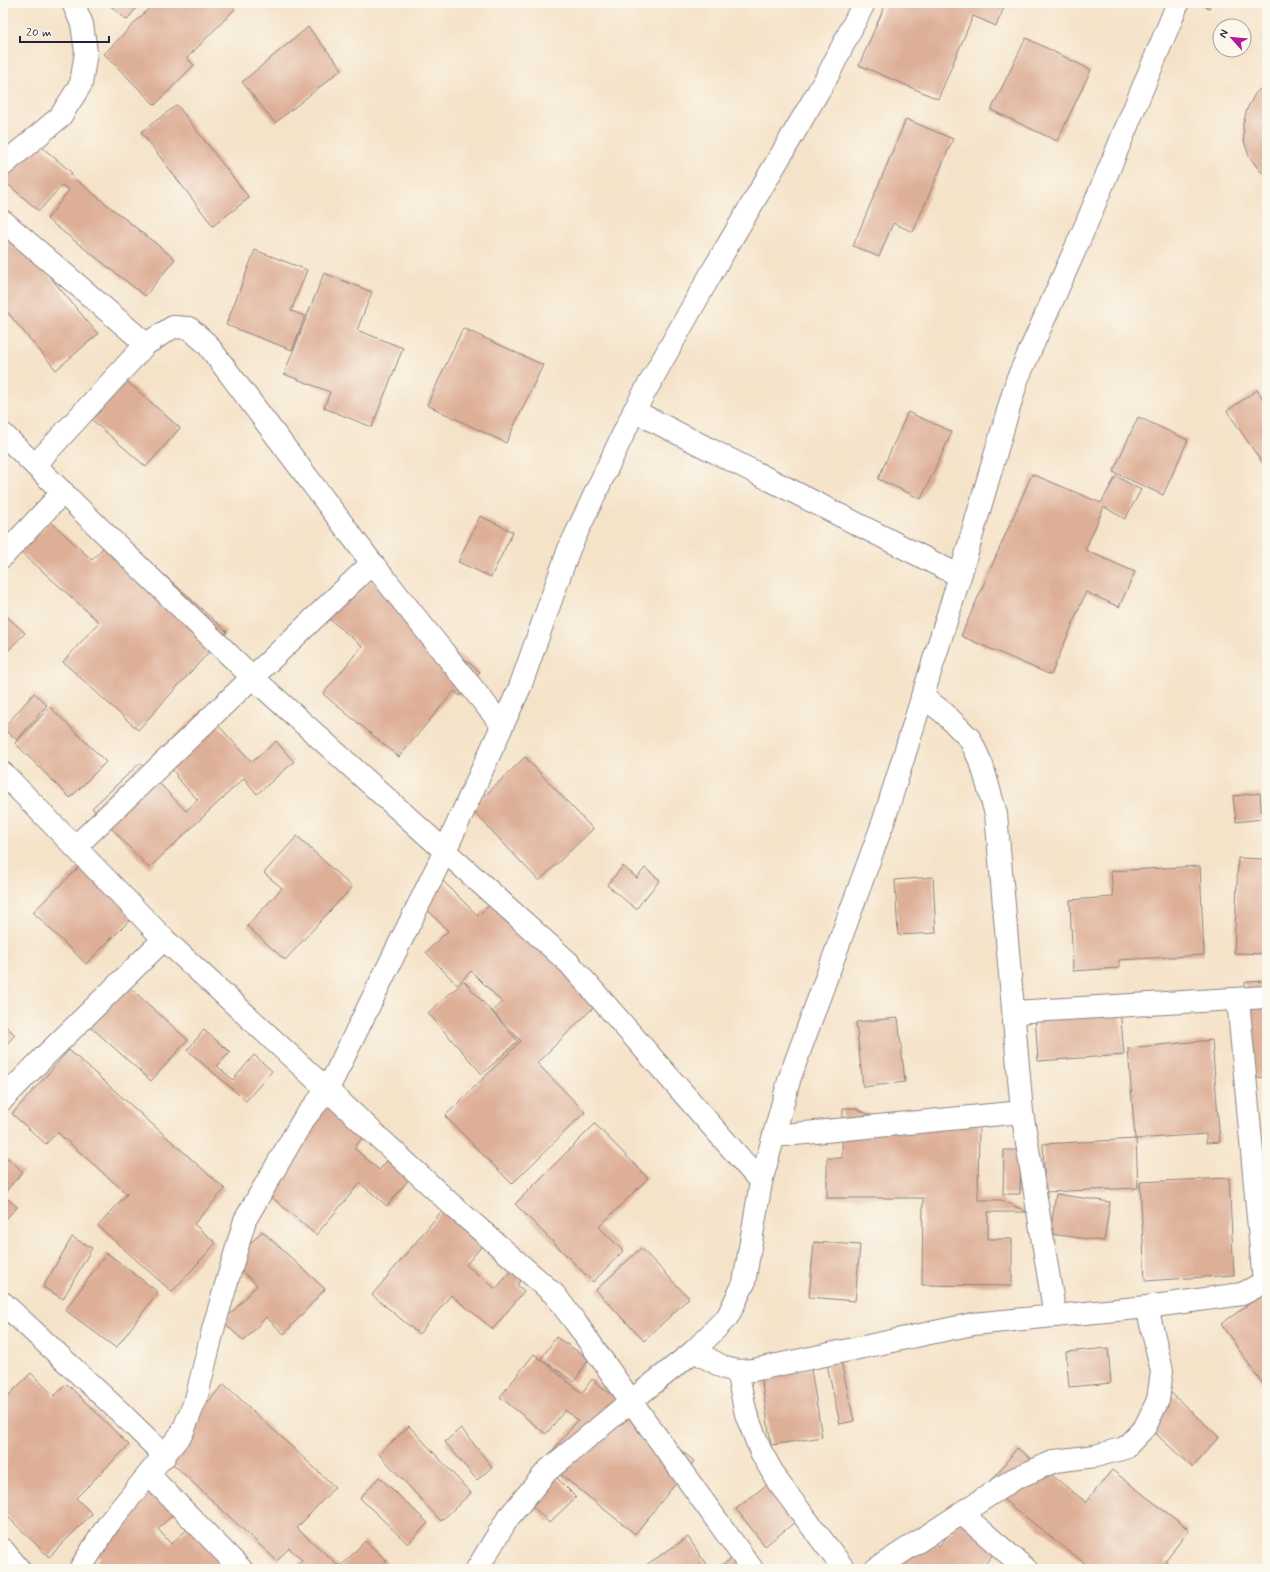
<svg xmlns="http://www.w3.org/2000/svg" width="1270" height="1572" font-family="Mynerve,sans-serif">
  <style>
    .building { fill: #deaf97 }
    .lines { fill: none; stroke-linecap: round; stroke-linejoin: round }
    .minor-casing { stroke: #8c8282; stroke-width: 24 }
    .minor { stroke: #fff; stroke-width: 22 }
  </style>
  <rect width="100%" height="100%" fill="#fbf7ec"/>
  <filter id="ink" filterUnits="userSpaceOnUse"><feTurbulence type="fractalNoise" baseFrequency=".025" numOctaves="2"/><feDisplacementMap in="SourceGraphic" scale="8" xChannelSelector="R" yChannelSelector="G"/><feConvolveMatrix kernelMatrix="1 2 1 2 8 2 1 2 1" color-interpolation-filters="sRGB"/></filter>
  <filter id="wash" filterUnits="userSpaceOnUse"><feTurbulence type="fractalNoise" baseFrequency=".012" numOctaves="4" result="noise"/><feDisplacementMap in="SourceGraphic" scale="16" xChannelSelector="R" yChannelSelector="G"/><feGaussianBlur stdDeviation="0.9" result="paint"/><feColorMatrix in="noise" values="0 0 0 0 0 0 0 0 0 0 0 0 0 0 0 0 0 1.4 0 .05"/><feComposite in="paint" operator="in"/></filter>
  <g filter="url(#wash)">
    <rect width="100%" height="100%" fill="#f5e3c9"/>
    <g id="blocks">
      <g class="building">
        <path d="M 107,3 L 140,3 L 127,20 Z"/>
        <path d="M 154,3 L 229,3 L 235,9 L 187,58 L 194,65 L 155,105 L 104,54 Z"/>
        <path d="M 886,3 L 1006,3 L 996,26 L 973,16 L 938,99 L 859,65 Z"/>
        <path d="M 1197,3 L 1211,3 L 1209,8 Z"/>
        <path d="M 1267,25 L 1267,41 L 1262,39 Z"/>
        <path d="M 308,27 L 342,69 L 275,123 L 242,82 Z"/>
        <path d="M 1026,38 L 1091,70 L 1057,141 L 991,110 Z"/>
        <path d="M 1267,82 L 1267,176 L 1259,170 L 1249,156 L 1244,141 L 1243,124 L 1247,109 L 1255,94 Z"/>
        <path d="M 177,105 L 249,198 L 213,226 L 141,132 Z"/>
        <path d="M 906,119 L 953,139 L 913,232 L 893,223 L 879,257 L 853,246 Z"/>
        <path d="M 27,134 L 72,173 L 70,175 L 175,259 L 145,296 L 47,219 L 69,190 L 62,185 L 39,211 L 3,180 L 3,161 Z"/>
        <path d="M 7,226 L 98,334 L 56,370 L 3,307 L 3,230 Z"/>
        <path d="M 255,250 L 307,270 L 291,311 L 305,316 L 292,350 L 226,325 Z"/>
        <path d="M 324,273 L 372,292 L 357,330 L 403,348 L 372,427 L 324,408 L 330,392 L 284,374 Z"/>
        <path d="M 463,328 L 543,365 L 506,443 L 427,405 Z"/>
        <path d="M 111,367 L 180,428 L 146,467 L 76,406 Z"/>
        <path d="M 1257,390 L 1267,405 L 1267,470 L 1227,411 Z"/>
        <path d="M 908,412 L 952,432 L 921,499 L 878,479 Z"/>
        <path d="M 1138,417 L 1188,440 L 1163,495 L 1113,472 Z"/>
        <path d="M 1032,474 L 1101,503 L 1116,476 L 1141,490 L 1125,519 L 1104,507 L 1085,550 L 1135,572 L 1119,607 L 1086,592 L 1051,675 L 961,636 Z"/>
        <path d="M 480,516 L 513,532 L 491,577 L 458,562 Z"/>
        <path d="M 27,521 L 40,533 L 50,521 L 92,560 L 117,532 L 227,632 L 138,730 L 63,662 L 99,622 L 9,541 Z"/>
        <path d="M 358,570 L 480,672 L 460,696 L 454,691 L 399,757 L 323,694 L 362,646 L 322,613 Z"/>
        <path d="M 3,613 L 25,633 L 3,656 Z"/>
        <path d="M 34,693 L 47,705 L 17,740 L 3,729 Z"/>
        <path d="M 50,707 L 106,762 L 70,798 L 15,743 Z"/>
        <path d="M 203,709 L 252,762 L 276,741 L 294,762 L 257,794 L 244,778 L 149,868 L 92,808 L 140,763 L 186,811 L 198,800 L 176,777 L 177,775 L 157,753 Z"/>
        <path d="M 525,757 L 593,829 L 539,881 L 471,809 Z"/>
        <path d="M 1260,793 L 1262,819 L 1236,822 L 1233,796 Z"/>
        <path d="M 297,836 L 352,887 L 285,960 L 247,926 L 282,888 L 264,873 Z"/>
        <path d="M 1238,858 L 1267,859 L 1267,954 L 1234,953 Z"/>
        <path d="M 84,862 L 136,914 L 86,964 L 33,912 Z"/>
        <path d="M 623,866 L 637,878 L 645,868 L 660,880 L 636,909 L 607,885 Z"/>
        <path d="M 1200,866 L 1204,955 L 1119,960 L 1119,968 L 1073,971 L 1070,900 L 1113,897 L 1111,871 Z"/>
        <path d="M 933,877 L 936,933 L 898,935 L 895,880 Z"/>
        <path d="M 441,879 L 478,916 L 499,896 L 601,1000 L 537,1063 L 585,1112 L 512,1184 L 445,1116 L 521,1041 L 492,1011 L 502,1002 L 471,971 L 457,985 L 426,952 L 448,931 L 419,901 Z"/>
        <path d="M 119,978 L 188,1040 L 151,1081 L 82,1019 Z"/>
        <path d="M 464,981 L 518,1041 L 482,1074 L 428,1013 Z"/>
        <path d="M 1267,981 L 1267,1077 L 1251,1078 L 1245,982 Z"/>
        <path d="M 1120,1008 L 1124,1055 L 1038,1061 L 1035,1014 Z"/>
        <path d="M 898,1018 L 905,1082 L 863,1087 L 856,1022 Z"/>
        <path d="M 3,1023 L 15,1035 L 3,1048 Z"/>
        <path d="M 204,1030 L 230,1052 L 217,1066 L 233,1080 L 254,1055 L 272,1071 L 246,1101 L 187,1050 Z"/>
        <path d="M 1212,1040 L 1220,1142 L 1206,1143 L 1206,1134 L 1135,1139 L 1128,1048 Z"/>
        <path d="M 69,1050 L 225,1189 L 194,1224 L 216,1243 L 172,1292 L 98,1226 L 127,1194 L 57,1132 L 46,1144 L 12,1114 Z"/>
        <path d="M 324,1088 L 366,1134 L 354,1148 L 379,1170 L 399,1147 L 420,1166 L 387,1206 L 360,1183 L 316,1235 L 261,1188 Z"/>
        <path d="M 843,1108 L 855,1108 L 910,1134 L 916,1122 L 979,1123 L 978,1200 L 1001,1200 L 1027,1212 L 988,1212 L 988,1239 L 1012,1239 L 1012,1286 L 922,1285 L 923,1198 L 827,1198 L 827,1158 L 842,1158 Z"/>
        <path d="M 595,1124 L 648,1178 L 599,1227 L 623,1251 L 593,1282 L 515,1204 Z"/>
        <path d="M 1136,1139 L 1138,1188 L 1045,1192 L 1043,1144 Z"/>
        <path d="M 1004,1150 L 1021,1150 L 1020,1194 L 1003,1194 Z"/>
        <path d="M 3,1154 L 23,1172 L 3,1194 Z"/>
        <path d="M 1229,1178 L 1234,1275 L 1145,1281 L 1140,1182 Z"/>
        <path d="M 1056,1194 L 1110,1202 L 1104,1241 L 1050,1234 Z"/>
        <path d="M 3,1195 L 17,1207 L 3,1222 Z"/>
        <path d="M 450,1201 L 491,1235 L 466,1265 L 496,1289 L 513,1268 L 524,1276 L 517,1285 L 524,1291 L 493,1329 L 451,1295 L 419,1334 L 372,1295 Z"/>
        <path d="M 262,1231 L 325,1289 L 284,1334 L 266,1317 L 244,1341 L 223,1322 L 257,1285 L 233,1263 Z"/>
        <path d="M 72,1237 L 92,1248 L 63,1299 L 43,1287 Z"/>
        <path d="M 814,1242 L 860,1245 L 855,1301 L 809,1297 Z"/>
        <path d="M 641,1248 L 689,1298 L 644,1341 L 596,1290 Z"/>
        <path d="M 107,1253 L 158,1292 L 116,1348 L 65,1310 Z"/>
        <path d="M 1267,1291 L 1267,1390 L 1221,1324 Z"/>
        <path d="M 556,1337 L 589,1359 L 574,1382 L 541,1359 Z"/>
        <path d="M 1108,1348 L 1111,1383 L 1069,1387 L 1066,1352 Z"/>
        <path d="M 534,1354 L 582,1393 L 592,1379 L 694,1461 L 635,1534 L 544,1461 L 578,1420 L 565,1410 L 546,1434 L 500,1397 Z"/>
        <path d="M 841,1361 L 854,1421 L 840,1424 L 827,1364 Z"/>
        <path d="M 811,1369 L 822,1437 L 771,1445 L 761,1377 Z"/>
        <path d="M 31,1373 L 54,1396 L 67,1384 L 129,1445 L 76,1498 L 92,1514 L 49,1557 L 3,1512 L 3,1401 Z"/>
        <path d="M 224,1384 L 335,1487 L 297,1528 L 340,1567 L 365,1541 L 387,1561 L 380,1569 L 294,1569 L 302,1560 L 289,1548 L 277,1561 L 161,1453 Z"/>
        <path d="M 1170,1392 L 1219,1437 L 1192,1467 L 1143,1422 Z"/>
        <path d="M 409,1426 L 471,1493 L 441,1521 L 379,1454 Z"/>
        <path d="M 461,1428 L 492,1467 L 477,1480 L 445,1442 Z"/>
        <path d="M 1017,1448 L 1086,1502 L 1112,1470 L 1189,1530 L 1165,1561 L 1175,1569 L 1092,1569 L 987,1487 Z"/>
        <path d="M 551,1472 L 576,1497 L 549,1523 L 525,1498 Z"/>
        <path d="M 379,1477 L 428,1523 L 408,1544 L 360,1498 Z"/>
        <path d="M 150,1481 L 177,1511 L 158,1529 L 171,1544 L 192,1525 L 228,1563 L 221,1569 L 89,1569 L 101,1557 L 86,1541 Z"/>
        <path d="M 771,1481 L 800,1518 L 765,1546 L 736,1509 Z"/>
        <path d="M 964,1517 L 1000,1546 L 981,1569 L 890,1569 L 922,1531 L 939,1546 Z"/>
        <path d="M 688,1537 L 709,1569 L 640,1569 Z"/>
        <path d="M 736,1556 L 744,1569 L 716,1569 Z"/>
      </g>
    </g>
  </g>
  <g filter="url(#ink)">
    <use href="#blocks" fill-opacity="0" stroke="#8c8282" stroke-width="1"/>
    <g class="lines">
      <g class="minor-casing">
        <g id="minor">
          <path d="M 3,165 L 60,117 L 81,84 L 86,52 L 82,24 L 73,3"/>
          <path d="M 3,221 L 146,344"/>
          <path d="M 634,411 L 960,576"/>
          <path d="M 3,434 L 252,677 L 569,963 L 761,1182"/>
          <path d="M 35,465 L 146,344 L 173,327 L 189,328 L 207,344 L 372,563"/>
          <path d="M 3,556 L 63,492"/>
          <path d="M 922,696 L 944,713 L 970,739 L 982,765 L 996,814 L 1022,1112 L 1055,1316"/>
          <path d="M 3,773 L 164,939"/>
          <path d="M 75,847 L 372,563 L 502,725"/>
          <path d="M 1238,999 L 1264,1283"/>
          <path d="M 1014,1012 L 1267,997"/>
          <path d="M 3,1099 L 46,1055 L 164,939 L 453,1206 L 554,1294 L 576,1323 L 631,1401 L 752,1569"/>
          <path d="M 774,1136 L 1022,1112"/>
          <path d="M 3,1303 L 120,1412 L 165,1456"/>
          <path d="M 1147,1307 L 1242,1294 L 1267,1281"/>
          <path d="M 694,1351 L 725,1368 L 737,1371 L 753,1370 L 973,1324 L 1147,1307 L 1162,1371 L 1158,1400 L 1145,1427 L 1125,1448 L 1095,1456 L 1055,1461 L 1014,1479 L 876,1569"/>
          <path d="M 737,1371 L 746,1414 L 761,1452 L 778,1482 L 844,1569"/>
          <path d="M 149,1475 L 241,1569"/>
          <path d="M 961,1513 L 1026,1569"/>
          <path d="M 3,1550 L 19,1569"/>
          <path d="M 80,1569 L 109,1523 L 182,1433 L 196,1399 L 214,1326 L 245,1220 L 303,1120 L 328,1089 L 445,851 L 520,687 L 569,549 L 634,411 L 712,272 L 828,75 L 864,3"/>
          <path d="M 477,1569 L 508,1518 L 547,1471 L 631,1401 L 694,1351 L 728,1316 L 744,1283 L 761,1182 L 790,1077 L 884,820 L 960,576 L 1017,380 L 1085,227 L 1178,3"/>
        </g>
      </g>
      <use href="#minor" class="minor"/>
    </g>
  </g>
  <rect width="1270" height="1572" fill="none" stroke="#fbf7ec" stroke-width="16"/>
  <g transform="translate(1232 38) rotate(297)"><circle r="19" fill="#fbf7ec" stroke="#a4a2a5"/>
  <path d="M0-3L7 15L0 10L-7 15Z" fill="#b5179e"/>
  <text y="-6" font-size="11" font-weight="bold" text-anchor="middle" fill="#22223b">N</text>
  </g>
  <path d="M20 36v6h89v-6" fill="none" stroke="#22223b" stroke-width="2"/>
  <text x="26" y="36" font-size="12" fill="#22223b" stroke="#fbf7ec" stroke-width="3" paint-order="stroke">20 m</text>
</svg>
